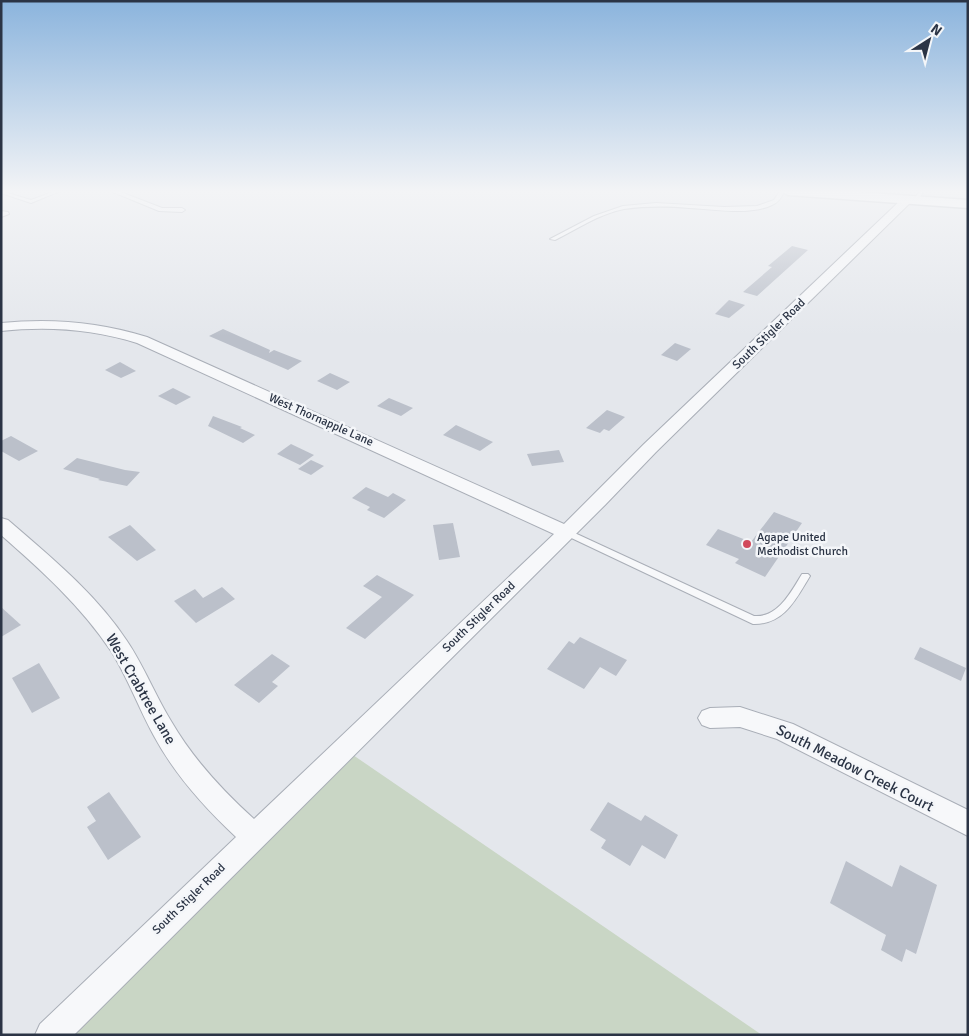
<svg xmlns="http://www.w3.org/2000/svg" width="969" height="1036" font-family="Signika,sans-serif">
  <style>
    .green { fill: #c9d6c5 }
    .building { fill: #bbc0ca }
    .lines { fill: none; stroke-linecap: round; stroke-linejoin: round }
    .service-casing { stroke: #a9aeb7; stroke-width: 2 }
    .minor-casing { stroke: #a9aeb7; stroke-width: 2 }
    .secondary-casing { stroke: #a9aeb7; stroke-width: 3 }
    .service { fill: #f7f8fa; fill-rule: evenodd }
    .minor { fill: #f7f8fa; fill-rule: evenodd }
    .secondary { fill: #fff; fill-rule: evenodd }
    .poi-dot { fill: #d1495b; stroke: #f4f6f9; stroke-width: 2 }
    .labels { text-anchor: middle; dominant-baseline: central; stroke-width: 5; stroke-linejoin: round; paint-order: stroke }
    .street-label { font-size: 12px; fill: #2b3445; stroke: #f4f6f9 }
    .poi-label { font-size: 12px; fill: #2b3445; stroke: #f4f6f9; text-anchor: start }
    .near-street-label { font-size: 15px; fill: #2b3445; stroke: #f4f6f9 }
  </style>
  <rect width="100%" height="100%" fill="#e4e7ec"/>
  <path class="green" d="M 353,755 L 762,1035 L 65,1035 Z"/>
  <g class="building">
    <path d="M 792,246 L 808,250 L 757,296 L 743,292 L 772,267 L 768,266 Z"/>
    <path d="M 729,300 L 745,305 L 729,318 L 715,314 Z"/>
    <path d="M 223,329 L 270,350 L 269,353 L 274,350 L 302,361 L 288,370 L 209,336 Z"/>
    <path d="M 675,343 L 691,349 L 677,361 L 661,355 Z"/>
    <path d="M 120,362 L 136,371 L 121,378 L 105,370 Z"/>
    <path d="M 330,373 L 350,382 L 337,390 L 317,381 Z"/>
    <path d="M 173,388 L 191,397 L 176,405 L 158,396 Z"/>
    <path d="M 389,398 L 413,408 L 401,416 L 377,406 Z"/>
    <path d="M 607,410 L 625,417 L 609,431 L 604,429 L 600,433 L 586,428 Z"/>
    <path d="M 213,416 L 242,427 L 240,428 L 255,435 L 243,443 L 208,426 Z"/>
    <path d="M 456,425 L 493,442 L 480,451 L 443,435 Z"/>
    <path d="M 11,436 L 38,451 L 19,461 L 1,451 L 1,441 Z"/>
    <path d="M 291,444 L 314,455 L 300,465 L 277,454 Z"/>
    <path d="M 559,450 L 564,462 L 532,466 L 527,454 Z"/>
    <path d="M 77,458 L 125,470 L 140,472 L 127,486 L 98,480 L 100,479 L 63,469 Z"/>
    <path d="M 311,460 L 324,466 L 311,475 L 298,469 Z"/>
    <path d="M 366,487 L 388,497 L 393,493 L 406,500 L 384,518 L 367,510 L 370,507 L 352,498 Z"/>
    <path d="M 774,512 L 802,523 L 765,577 L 735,563 L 739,559 L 706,545 L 718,529 L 751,542 Z"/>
    <path d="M 453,523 L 460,557 L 439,560 L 433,525 Z"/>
    <path d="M 130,525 L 156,550 L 137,561 L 108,537 Z"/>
    <path d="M 377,575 L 414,595 L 365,639 L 346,628 L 382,597 L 363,586 Z"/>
    <path d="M 222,587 L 235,599 L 196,623 L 174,601 L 195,589 L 203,598 Z"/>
    <path d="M 1,607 L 21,625 L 1,637 Z"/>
    <path d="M 580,637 L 627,660 L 616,676 L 600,667 L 584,689 L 547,669 L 569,641 L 574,644 Z"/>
    <path d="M 920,647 L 966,668 L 961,681 L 914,659 Z"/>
    <path d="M 272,654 L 290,666 L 272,682 L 278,686 L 259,703 L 234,685 Z"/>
    <path d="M 39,663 L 60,698 L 32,713 L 12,678 Z"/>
    <path d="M 109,792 L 141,837 L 108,860 L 87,827 L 96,821 L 87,807 Z"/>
    <path d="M 608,802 L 641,821 L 645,815 L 678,835 L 665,859 L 642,845 L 630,866 L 601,848 L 606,840 L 590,830 Z"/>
    <path d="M 846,861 L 892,887 L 900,865 L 937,885 L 916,954 L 906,949 L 902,962 L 881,950 L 886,935 L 830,903 Z"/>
  </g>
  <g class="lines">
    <g class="service-casing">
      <g id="service">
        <path d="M 1,191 L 31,200 L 55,191 L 60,191 L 31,203 L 1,193 Z"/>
        <path d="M 113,191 L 118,191 L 162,208 L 182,208 L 185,210 L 182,212 L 159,211 L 113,192 Z"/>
        <path d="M 780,191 L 784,191 C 782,197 779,202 772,205 C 750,216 713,209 689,208 C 667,206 646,206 624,209 C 599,214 577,229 555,240 L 550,239 L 594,216 L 623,206 L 656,203 L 724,207 L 757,206 L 774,200 Z"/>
        <path d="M 920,191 L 924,191 L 917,201 L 913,201 L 913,200 Z"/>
        <path d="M 566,529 L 754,616 C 778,618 791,592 802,574 L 808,574 L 810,576 C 796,599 784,625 753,624 L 563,534 L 562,532 L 563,530 Z"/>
      </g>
    </g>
    <g class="minor-casing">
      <g id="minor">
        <path d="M 908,196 L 913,199 L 912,201 L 656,452 L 605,505 L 74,1035 L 35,1035 L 40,1024 L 236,837 C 204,807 175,775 154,736 C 139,709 128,678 111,651 C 81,606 41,570 1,535 L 1,518 L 8,520 C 51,557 96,594 127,641 C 144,666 155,695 171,721 C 193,759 222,790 254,819 L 554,534 L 137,343 C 92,329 48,326 1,331 L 1,323 C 52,318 99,322 147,337 L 564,524 L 644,444 L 904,197 Z"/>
        <path d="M 1,211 L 8,212 L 9,214 L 1,217 Z"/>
        <path d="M 740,707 L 793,724 L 968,810 L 968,836 L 777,739 L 740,727 L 710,728 L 702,725 L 698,718 L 702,711 L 710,708 Z"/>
      </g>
    </g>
    <g class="secondary-casing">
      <path id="secondary" d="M 781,191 L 843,191 L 968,200 L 968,208 L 788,195 Z"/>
    </g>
    <use href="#service" class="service"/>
    <use href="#minor" class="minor"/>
    <use href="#secondary" class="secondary"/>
  </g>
  <linearGradient id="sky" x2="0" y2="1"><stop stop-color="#8bb4dd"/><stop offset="0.57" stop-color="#f3f4f6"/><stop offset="1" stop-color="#f3f4f6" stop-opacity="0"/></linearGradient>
  <rect width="969" height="336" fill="url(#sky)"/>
  <circle class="poi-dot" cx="747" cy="544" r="5"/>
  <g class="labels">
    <g class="street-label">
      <text transform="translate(769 334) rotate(-44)">South Stigler Road</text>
      <text transform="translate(321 420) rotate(24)">West Thornapple Lane</text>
      <text transform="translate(479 617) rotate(-44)">South Stigler Road</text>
      <text transform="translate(189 899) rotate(-44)">South Stigler Road</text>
    </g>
    <g class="poi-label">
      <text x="757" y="537">Agape United<tspan x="757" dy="14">Methodist Church</tspan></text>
    </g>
    <g class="near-street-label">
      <text transform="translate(141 689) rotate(60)">West Crabtree Lane</text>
      <text transform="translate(855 768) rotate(27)">South Meadow Creek Court</text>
    </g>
  </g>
  <rect width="969" height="1036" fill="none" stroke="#2b3445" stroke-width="5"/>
  <g transform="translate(929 40) rotate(36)" stroke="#f4f6f9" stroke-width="4" paint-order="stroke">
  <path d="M0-4L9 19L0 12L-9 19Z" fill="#2b3445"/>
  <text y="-8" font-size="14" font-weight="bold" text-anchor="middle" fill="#2b3445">N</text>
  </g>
</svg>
